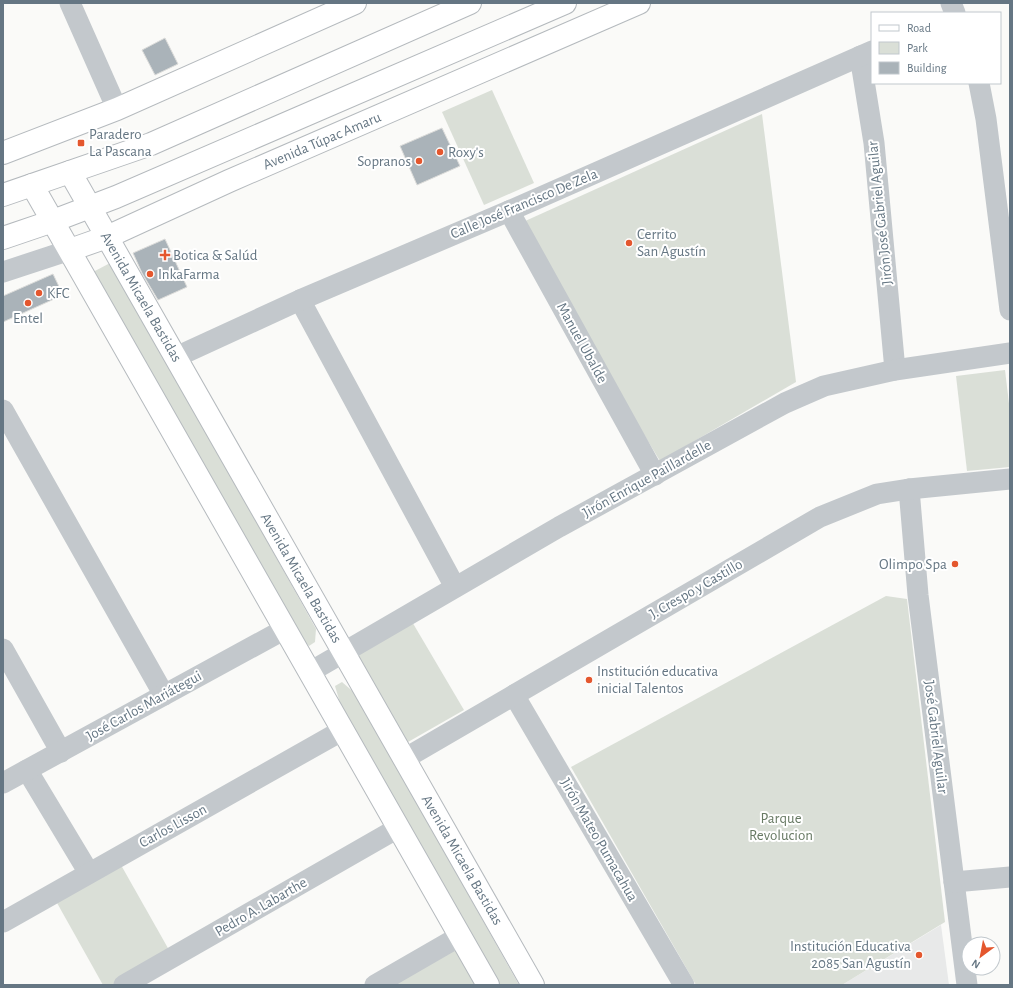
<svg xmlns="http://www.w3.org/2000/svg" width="1013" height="988" font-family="'Alegreya Sans',sans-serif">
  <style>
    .built { fill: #e8e9e9 }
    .green { fill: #dadfd7 }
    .building { fill: #aab3b9; stroke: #dcdcda }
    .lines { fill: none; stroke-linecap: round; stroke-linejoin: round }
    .major-casing { stroke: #b5babe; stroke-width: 24 }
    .highway-casing { stroke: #b4b9bd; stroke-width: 24 }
    .minor { stroke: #c3c8cc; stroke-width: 21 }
    .major { stroke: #fff; stroke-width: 22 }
    .highway { stroke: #fff; stroke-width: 22 }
    .poi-dot { fill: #e4572e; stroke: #fff; stroke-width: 1.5 }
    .labels { text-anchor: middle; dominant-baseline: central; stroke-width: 4; stroke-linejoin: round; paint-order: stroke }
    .poi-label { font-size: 15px; fill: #657683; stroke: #fff; text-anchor: start }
    .street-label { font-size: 15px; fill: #657683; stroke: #fff }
    .park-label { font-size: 15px; fill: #687a64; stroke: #fff }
  </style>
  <rect width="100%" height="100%" fill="#fafaf8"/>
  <path class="built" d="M 941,925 L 949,985 L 842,985 Z"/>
  <g class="green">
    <path d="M 492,90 L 534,183 L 484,205 L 442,112 Z"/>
    <path d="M 762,114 L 796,382 L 660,461 L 519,228 L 523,222 Z"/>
    <path d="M 112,262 L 316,629 L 315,642 L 309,646 L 298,635 L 93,272 Z"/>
    <path d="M 1005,370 L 1010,412 L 1010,467 L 967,471 L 956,376 Z"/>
    <path d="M 886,596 L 907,599 L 945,922 L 842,985 L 696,985 L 571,767 Z"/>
    <path d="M 411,620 L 464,710 L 401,746 L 348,657 Z"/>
    <path d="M 342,682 L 357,695 L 519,985 L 498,985 L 340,703 L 335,686 Z"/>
    <path d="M 117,858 L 173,957 L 124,985 L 103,985 L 52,894 Z"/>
    <path d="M 460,936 L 488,985 L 375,985 Z"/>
  </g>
  <g class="building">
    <path d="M 165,38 L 178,64 L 155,75 L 142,50 Z"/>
    <path d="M 442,128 L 460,166 L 417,185 L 400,146 Z"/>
    <path d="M 165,239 L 187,287 L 158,300 L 142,273 L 133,253 Z"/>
    <path d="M 53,274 L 63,295 L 3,322 L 3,296 Z"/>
  </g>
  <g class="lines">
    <g class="major-casing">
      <g id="major">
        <path d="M 3,153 L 117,109 L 355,3"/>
        <path d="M 70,172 L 533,985"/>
        <path d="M 32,185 L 488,985"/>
        <path d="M 70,250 L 107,237 L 229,181 L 639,3"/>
      </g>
    </g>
    <g class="highway-casing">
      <g id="highway">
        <path d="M 3,195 L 151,144 L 470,3"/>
        <path d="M 3,238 L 53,221 L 116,197 L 565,3"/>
      </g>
    </g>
    <g class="minor">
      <path d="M 70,3 L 117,109"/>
      <path d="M 951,3 L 955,13"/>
      <path d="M 860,56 L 874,143 L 895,370"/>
      <path d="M 979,83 L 986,119 L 1010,310"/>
      <path d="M 509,211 L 655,475"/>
      <path d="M 3,272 L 70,250"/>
      <path d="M 300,300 L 455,587"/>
      <path d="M 176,357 L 300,300 L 509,211 L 872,51"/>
      <path d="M 3,410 L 164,695"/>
      <path d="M 909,489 L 918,595 L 967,985"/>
      <path d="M 3,649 L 61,752"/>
      <path d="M 310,672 L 559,527 L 785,403 L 824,386 L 895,370 L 1010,353"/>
      <path d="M 514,695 L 684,985"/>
      <path d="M 404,759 L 820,517 L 877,494 L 909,489 L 1010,479"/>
      <path d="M 27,770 L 89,873"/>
      <path d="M 3,783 L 285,629"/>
      <path d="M 954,882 L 1010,877"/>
      <path d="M 3,922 L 343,730"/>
      <path d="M 124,985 L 398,828"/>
      <path d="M 375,985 L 460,936"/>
    </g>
    <use href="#major" class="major"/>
    <use href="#highway" class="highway"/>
  </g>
  <g class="poi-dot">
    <rect x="77" y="139" width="8" height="8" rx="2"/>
    <circle cx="440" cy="152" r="4"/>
    <circle cx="419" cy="161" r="4"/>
    <circle cx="629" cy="243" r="4"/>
    <path d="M163 249h4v4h4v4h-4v4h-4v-4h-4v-4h4z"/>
    <circle cx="150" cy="274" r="4"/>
    <circle cx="39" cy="293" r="4"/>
    <circle cx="28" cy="303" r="4"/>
    <circle cx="955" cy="564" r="4"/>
    <circle cx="589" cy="680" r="4"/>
    <circle cx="919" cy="955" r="4"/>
  </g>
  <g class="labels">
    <g class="poi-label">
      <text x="89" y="134">Paradero<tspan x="89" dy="17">La Pascana</tspan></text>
      <text x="448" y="152">Roxy's</text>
      <text x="411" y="161" text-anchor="end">Sopranos</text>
      <text x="637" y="234">Cerrito<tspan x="637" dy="17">San Agustín</tspan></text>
      <text x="173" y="255">Botica &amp; Salúd</text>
      <text x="158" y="274">InkaFarma</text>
      <text x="47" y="293">KFC</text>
      <text x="28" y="318" text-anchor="middle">Entel</text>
      <text x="947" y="564" text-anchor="end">Olimpo Spa</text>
      <text x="597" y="671">Institución educativa<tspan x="597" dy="17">inicial Talentos</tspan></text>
      <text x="911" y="946" text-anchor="end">Institución Educativa<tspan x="911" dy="17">2085 San Agustín</tspan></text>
    </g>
    <g class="street-label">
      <text transform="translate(322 141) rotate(-23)">Avenida Túpac Amaru</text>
      <text transform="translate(524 204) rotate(-23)">Calle José Francisco De Zela</text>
      <text transform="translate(880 213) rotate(-96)">Jirón José Gabriel Aguilar</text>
      <text transform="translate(141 297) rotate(60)">Avenida Micaela Bastidas</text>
      <text transform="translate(582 343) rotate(61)">Manuel Ubalde</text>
      <text transform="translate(647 479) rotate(-29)">Jirón Enrique Paillardelle</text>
      <text transform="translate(301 578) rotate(60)">Avenida Micaela Bastidas</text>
      <text transform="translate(696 589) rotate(-30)">J. Crespo y Castillo</text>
      <text transform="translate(144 706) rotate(-29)">José Carlos Mariátegui</text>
      <text transform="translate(936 737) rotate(83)">José Gabriel Aguilar</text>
      <text transform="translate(173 826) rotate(-29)">Carlos Lisson</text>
      <text transform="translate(599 840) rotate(60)">Jirón Mateo Pumacahua</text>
      <text transform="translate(462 860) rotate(60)">Avenida Micaela Bastidas</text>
      <text transform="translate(261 907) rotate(-30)">Pedro A. Labarthe</text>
    </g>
    <g class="park-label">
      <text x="781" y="818">Parque<tspan x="781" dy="17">Revolucion</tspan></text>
    </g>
  </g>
  <rect width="1013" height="988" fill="none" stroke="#657683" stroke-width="8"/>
  <rect x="871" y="12" width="130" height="72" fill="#ffffff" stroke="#c1c8cd"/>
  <rect x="879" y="25" width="20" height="6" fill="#ffffff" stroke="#c1c8cd"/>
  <text x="907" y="32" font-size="12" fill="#657683">Road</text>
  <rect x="879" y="42" width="20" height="12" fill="#dadfd7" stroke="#c1c8cd"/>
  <text x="907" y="52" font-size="12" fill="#657683">Park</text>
  <rect x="879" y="62" width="20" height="12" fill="#aab3b9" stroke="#c1c8cd"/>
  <text x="907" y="72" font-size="12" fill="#657683">Building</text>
  <g transform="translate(981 956) rotate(212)"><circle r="19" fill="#ffffff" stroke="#c1c8cd"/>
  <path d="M0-3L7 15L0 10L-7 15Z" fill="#e4572e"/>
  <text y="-6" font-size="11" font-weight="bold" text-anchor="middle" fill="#657683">N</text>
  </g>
</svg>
